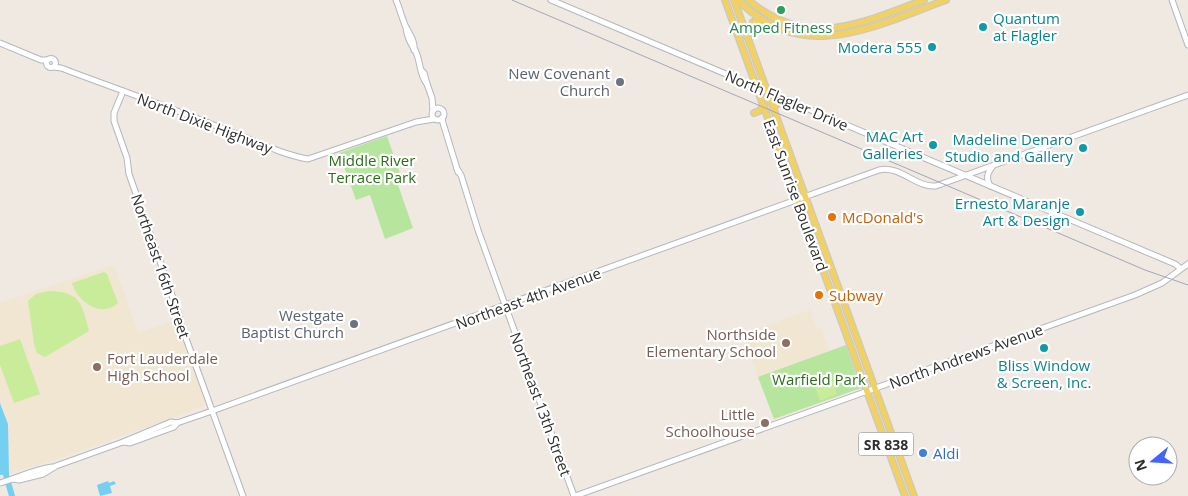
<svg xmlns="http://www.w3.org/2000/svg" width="1188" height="496" font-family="'Open Sans',sans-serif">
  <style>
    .education { fill: #f0e6d1 }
    .green { fill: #b6e59e }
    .pitch { fill: #c9ec9a }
    .water { fill: #75cff0 }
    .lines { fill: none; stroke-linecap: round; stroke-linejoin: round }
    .river { stroke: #75cff0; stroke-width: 6 }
    .secondary-casing { stroke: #b4b7c1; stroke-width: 7 }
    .primary-casing { stroke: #c9c9c9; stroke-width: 8 }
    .secondary { stroke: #fff; stroke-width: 5 }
    .primary { stroke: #f2d163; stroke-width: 5.5 }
    .rail { stroke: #a3a6b8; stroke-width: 1 }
    .leisure-dot { fill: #2e9e5b; stroke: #fff; stroke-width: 2 }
    .culture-dot { fill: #0f9aa8; stroke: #fff; stroke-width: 2 }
    .worship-dot { fill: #6b7280; stroke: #fff; stroke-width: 2 }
    .food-dot { fill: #e8710a; stroke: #fff; stroke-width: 2 }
    .education-dot { fill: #8d6e63; stroke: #fff; stroke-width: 2 }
    .shop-dot { fill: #3f7fe0; stroke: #fff; stroke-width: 2 }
    .labels { text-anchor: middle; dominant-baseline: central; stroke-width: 4.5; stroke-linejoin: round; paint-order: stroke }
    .shield { fill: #fff; stroke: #6d6d6d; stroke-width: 1 }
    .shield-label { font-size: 14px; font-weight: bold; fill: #2e2e2e }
    .culture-label { font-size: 15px; fill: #0d838f; stroke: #fff; text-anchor: end }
    .leisure-label { font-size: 15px; fill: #27864d; stroke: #fff }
    .worship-label { font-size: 15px; fill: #5b616d; stroke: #fff; text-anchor: end }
    .street-label { font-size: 15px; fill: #2e2e2e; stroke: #fff }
    .park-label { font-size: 15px; fill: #2c6e1b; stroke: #fff }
    .food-label { font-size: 15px; fill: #c56008; stroke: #fff; text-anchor: start }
    .education-label { font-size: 15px; fill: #785e54; stroke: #fff; text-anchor: end }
    .shop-label { font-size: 15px; fill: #366cbe; stroke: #fff; text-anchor: start }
  </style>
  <rect width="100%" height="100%" fill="#efe9e1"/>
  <g class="education">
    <path d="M 114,265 L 138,333 L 176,320 L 207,405 L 58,459 L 10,473 L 8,446 L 9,424 L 0,400 L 0,303 Z"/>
    <path d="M 810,310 L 816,329 L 821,328 L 829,351 L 758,377 L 743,334 Z"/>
  </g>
  <g class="green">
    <path d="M 387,136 L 401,176 L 398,185 L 413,228 L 385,239 L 370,195 L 356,200 L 339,153 Z"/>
    <path d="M 846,345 L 861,388 L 774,419 L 758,377 Z"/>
  </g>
  <g class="pitch">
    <path d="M 104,272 L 107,274 L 118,303 C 101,319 77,301 72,283 Z"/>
    <path d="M 49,291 C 82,292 82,305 89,331 L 45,357 L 37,353 L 34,344 L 28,301 L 36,294 Z"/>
    <path d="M 20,339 L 40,394 L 14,403 L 0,365 L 0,346 Z"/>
    <path d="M 832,380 L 837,394 L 820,401 L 815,387 Z"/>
  </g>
  <g class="water">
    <path d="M 0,403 L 8,424 L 9,474 L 0,475 Z"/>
    <path d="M 108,481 L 109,483 L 114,481 L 116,484 L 110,486 L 112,493 L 100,496 L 97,485 Z"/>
  </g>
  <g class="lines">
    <path class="river" d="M 4,468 L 12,496"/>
    <g class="secondary-casing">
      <g id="secondary">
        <path d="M 396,0 C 400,9 402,19 406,27 C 410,35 415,41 414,50"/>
        <path d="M 551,0 L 1175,264 L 1180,268"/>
        <path d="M 1172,0 L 1188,45"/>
        <path d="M 406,28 C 407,37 410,43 415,50 C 421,61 419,75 427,84 L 424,73 L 422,71"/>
        <path d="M 0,43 L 41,60 L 47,60"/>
        <circle cx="51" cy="63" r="4.5"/>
        <path d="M 54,67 L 61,68 C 117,89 174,109 229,131 C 256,141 280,154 308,159 L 416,122 L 434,119"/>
        <path d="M 427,84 L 432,98 L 433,111"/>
        <path d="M 123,91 L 114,113 L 114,121 L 127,158 L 129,174 L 179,315 L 180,322 L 243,496"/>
        <circle cx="438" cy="114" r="6"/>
        <path d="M 442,118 L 443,123 L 458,172"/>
        <path d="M 457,169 L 461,175 L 478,230 L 574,496"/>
        <path d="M 990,186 C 986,178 987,174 992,167"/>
        <path d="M 124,442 L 130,443 L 174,427 L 177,423"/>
        <path d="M 13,479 L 19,480 L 43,474 L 56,466 L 123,442 L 171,422 L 177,423 L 212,411 L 879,170 C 900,165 916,188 936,186 L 1188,95"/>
        <path d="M 0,483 C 18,478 32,470 52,467"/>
        <path d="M 575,496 L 1135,295 L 1162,283 L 1188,264"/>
      </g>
    </g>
    <g class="primary-casing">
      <g id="primary">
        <path d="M 725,0 L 905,496"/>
        <path d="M 734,0 L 914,496"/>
        <path d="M 738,0 C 803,66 874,26 946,0"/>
        <path d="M 748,0 C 809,51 860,23 924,0"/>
        <path d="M 747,37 L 753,22 L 761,20"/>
        <path d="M 773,109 L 778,103 L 788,100"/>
        <path d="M 754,113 L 759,111 L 764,105"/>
      </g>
    </g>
    <use href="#secondary" class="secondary"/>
    <use href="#primary" class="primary"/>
    <path class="rail" d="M 512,0 L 1145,270 L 1188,285"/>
  </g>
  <circle class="leisure-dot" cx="781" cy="10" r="5"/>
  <g class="culture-dot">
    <circle cx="983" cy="27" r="5"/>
    <circle cx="932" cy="47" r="5"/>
    <circle cx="933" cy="145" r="5"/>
    <circle cx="1083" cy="148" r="5"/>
    <circle cx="1080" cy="212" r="5"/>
    <circle cx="1044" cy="348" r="5"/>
  </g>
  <g class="worship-dot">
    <circle cx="620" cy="82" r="5"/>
    <circle cx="354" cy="324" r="5"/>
  </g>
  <g class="food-dot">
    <circle cx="832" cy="217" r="5"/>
    <circle cx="819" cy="295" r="5"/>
  </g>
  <g class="education-dot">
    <circle cx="786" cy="343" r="5"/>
    <circle cx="97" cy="367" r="5"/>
    <circle cx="765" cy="423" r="5"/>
  </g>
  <circle class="shop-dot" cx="923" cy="453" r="5"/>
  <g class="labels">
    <rect class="shield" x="858.5" y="432.5" width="55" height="23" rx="4"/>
    <g class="shield-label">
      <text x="886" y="444">SR 838</text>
    </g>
    <g class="culture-label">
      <text x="993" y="18" text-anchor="start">Quantum<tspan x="993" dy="17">at Flagler</tspan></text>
      <text x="922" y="47">Modera 555</text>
      <text x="923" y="136">MAC Art<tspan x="923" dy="17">Galleries</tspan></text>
      <text x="1073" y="139">Madeline Denaro<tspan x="1073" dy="17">Studio and Gallery</tspan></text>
      <text x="1070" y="203">Ernesto Maranje<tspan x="1070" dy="17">Art &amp; Design</tspan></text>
      <text x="1044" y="365" text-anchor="middle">Bliss Window<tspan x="1044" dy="17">&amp; Screen, Inc.</tspan></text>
    </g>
    <g class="leisure-label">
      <text x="781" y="27">Amped Fitness</text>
    </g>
    <g class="worship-label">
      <text x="610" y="73">New Covenant<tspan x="610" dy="17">Church</tspan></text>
      <text x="344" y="315">Westgate<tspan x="344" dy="17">Baptist Church</tspan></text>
    </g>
    <g class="street-label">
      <text transform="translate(787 100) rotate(23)">North Flagler Drive</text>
      <text transform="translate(205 123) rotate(21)">North Dixie Highway</text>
      <text transform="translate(796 195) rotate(70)">East Sunrise Boulevard</text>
      <text transform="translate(161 266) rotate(71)">Northeast 16th Street</text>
      <text transform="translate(528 298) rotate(-20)">Northeast 4th Avenue</text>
      <text transform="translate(966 356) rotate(-20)">North Andrews Avenue</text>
      <text transform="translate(541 404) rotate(70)">Northeast 13th Street</text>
    </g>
    <g class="park-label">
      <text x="372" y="160">Middle River<tspan x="372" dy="17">Terrace Park</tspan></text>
      <text x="819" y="379">Warfield Park</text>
    </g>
    <g class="food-label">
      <text x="842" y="217">McDonald's</text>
      <text x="829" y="295">Subway</text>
    </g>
    <g class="education-label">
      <text x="776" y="334">Northside<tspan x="776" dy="17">Elementary School</tspan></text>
      <text x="107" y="358" text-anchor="start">Fort Lauderdale<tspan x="107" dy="17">High School</tspan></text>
      <text x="755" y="414">Little<tspan x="755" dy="17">Schoolhouse</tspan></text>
    </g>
    <g class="shop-label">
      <text x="933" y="453">Aldi</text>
    </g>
  </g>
  <g transform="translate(1153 461) rotate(252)"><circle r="24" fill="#ffffff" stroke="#ababab"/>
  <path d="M0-4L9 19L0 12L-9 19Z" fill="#4264fb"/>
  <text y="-8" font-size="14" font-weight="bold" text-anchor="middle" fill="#2e2e2e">N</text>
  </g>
</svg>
